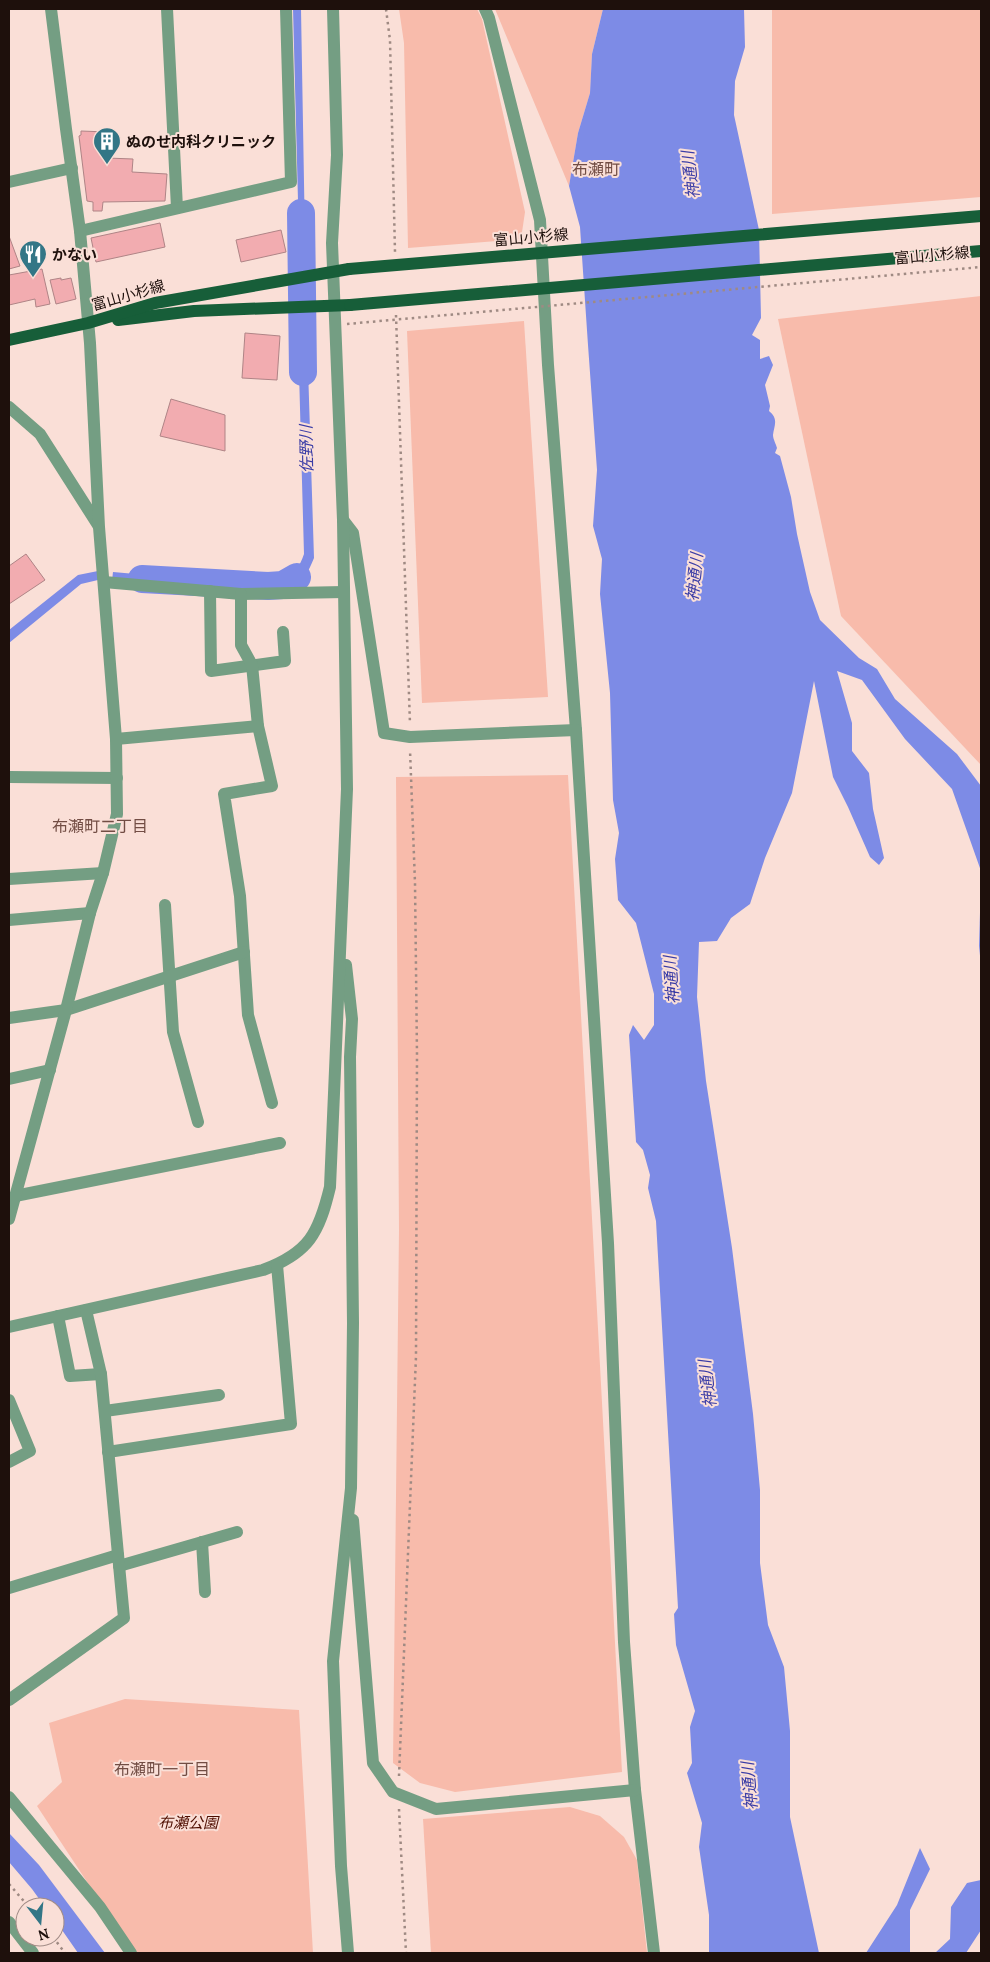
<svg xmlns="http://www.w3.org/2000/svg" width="990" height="1962" font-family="Lora,'Noto Sans JP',serif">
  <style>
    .green { fill: #f8bbab }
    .water { fill: #7d8be6 }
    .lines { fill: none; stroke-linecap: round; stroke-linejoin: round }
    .river { stroke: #7d8be6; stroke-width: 28 }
    .building { fill: #f2acb0; stroke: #af8486 }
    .path { stroke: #9f8a83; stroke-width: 2.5; stroke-dasharray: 2.5 4; stroke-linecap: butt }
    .minor { stroke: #749e83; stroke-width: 12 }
    .major { stroke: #175e39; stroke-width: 12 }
    .path-bridge { stroke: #9f8a83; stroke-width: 2.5; stroke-dasharray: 2.5 4; stroke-linecap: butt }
    .major-bridge { stroke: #175e39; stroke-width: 12 }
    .labels { text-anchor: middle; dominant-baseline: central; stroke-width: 4; stroke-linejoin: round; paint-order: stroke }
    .poi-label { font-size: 15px; font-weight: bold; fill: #1e100c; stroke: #fadfd7; text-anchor: start }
    .street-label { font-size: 15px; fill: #1e100c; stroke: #fadfd7 }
    .park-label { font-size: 15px; font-style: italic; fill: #4f0e00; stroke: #fadfd7 }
    .neighbourhood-label { font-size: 16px; fill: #724d44; stroke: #fadfd7 }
    .water-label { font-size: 16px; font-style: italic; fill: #3a3ca6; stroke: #fadfd7 }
  </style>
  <rect width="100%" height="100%" fill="#fadfd7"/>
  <g class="green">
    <path d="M 399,9 L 477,9 L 482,19 L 525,212 L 521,239 L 408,248 L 404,43 Z"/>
    <path d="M 495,9 L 603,9 L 592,54 L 590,93 L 578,133 L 569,186 Z"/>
    <path d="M 772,9 L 981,9 L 981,197 L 772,214 Z"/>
    <path d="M 981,296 L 981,765 L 841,616 L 778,319 Z"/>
    <path d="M 524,321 L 548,697 L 422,703 L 407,331 Z"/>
    <path d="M 568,775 L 622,1772 L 455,1792 L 420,1783 L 393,1763 L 399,1230 L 396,777 Z"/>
    <path d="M 125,1699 L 299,1710 L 313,1953 L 134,1953 L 37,1806 L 62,1782 L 49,1723 Z"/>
    <path d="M 570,1807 L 600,1816 L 624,1837 L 637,1860 L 647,1953 L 431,1953 L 423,1819 Z"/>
  </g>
  <g class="water">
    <path d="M 293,9 L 301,9 L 305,240 L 308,249 L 297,253 L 299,239 Z"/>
    <path d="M 603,9 L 744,9 L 745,47 L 735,81 L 734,115 L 759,230 L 761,318 L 752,335 L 760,340 L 760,359 L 769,356 L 773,365 L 765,385 L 770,406 L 769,411 C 779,419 774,426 773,435 C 773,439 776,444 777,448 L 775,453 L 780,456 L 791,497 L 797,534 L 810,592 L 820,620 L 859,658 L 877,669 L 895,699 L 957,754 L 981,786 L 981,871 L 952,789 L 905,739 L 862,680 L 837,671 L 852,723 L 852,751 L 869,773 L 873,809 L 884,858 L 879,865 L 870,857 L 848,807 L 833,777 L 814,681 L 792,793 L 765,858 L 750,904 L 731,918 L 717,941 L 699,942 L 697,997 L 706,1081 L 732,1248 L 753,1414 L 760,1490 L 760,1563 L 768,1625 L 784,1667 L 790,1731 L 790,1817 L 819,1953 L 709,1953 L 709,1915 L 699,1847 L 702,1823 L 687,1773 L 692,1763 L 690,1727 L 695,1711 L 676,1645 L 674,1614 L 678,1608 L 656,1221 L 648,1188 L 650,1175 L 643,1150 L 636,1142 L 629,1035 L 633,1025 L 644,1040 L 654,1025 L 654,994 L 636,923 L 618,900 L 615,859 L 619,833 L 613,800 L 610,693 L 600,594 L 602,559 L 593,526 L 597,470 L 588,345 L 580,227 L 569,186 L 578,133 L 590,93 L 592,54 Z"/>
    <path d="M 298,335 L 307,336 L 314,558 C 302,588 293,588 263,591 L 261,581 C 284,581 296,578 304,554 Z"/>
    <path d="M 98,571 L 98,580 L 81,584 L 9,643 L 9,630 L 78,575 Z"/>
    <path d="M 113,572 L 181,578 L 174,587 L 112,581 Z"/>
    <path d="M 188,579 L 244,582 L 240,592 L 191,588 Z"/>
    <path d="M 981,879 L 981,965 L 979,946 Z"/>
    <path d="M 9,1833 L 39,1865 L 105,1953 L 78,1953 L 55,1920 L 55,1907 L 45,1907 L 32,1889 L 9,1862 Z"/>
    <path d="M 920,1848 L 930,1869 L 910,1910 L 910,1953 L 866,1953 L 897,1905 Z"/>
    <path d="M 981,1880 L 981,1930 L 966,1953 L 935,1953 L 950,1939 L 951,1907 L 967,1883 Z"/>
  </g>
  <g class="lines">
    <g class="river">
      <path d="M 301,213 L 303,372"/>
      <path d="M 142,579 L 268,586 L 283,585 L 297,577"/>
    </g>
  </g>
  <g class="building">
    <path d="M 81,131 L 107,132 L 107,158 L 133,159 L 132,172 L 167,174 L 165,201 L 103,202 L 102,211 L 93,211 L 93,202 L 87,201 L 79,136 L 81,135 Z"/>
    <path d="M 160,223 L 165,247 L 96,262 L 91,238 Z"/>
    <path d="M 281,230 L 286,252 L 241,262 L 236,240 Z"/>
    <path d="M 9,236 L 20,266 L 9,269 Z"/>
    <path d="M 42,269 L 50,304 L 36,307 L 35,299 L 9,305 L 9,275 Z"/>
    <path d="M 61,278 L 61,280 L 71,278 L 76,299 L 56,304 L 50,280 Z"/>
    <path d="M 245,333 L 280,336 L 277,380 L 242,378 Z"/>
    <path d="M 171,399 L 225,415 L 225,451 L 160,436 Z"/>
    <path d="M 26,554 L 45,580 L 9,604 L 9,566 Z"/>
  </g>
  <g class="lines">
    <g class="path">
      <path d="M 386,9 L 390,40 L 395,252"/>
      <path d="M 396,315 L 410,724"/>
      <path d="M 399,1776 L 416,1356 L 417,1055 L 415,883 L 410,750"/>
      <path d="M 399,1809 L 406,1953"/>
      <path d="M 9,1884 L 29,1907"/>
      <path d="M 53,1937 L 65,1953"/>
    </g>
    <g class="minor">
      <path d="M 167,9 L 177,208"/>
      <path d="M 485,9 L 489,18 L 540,220 L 548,365 L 576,730"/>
      <path d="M 9,182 L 72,168"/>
      <path d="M 80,231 L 291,182 L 286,9"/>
      <path d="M 9,407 L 40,434 L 98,525"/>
      <path d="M 343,520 L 353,533 L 384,733 L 410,737 L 576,730 L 608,1243 L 624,1642 L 635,1790 L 654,1953"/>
      <path d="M 104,582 L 241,594 L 344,592"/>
      <path d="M 210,591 L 211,671 L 285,661 L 283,632"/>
      <path d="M 241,594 L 241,645 L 252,665 L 258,726 L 272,786 L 224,794 L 240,896 L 248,1015 L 272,1103"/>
      <path d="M 116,739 L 258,726"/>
      <path d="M 9,777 L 117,778"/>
      <path d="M 9,879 L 103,873"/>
      <path d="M 165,905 L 173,1032 L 198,1122"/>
      <path d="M 9,920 L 90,913"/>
      <path d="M 346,965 L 352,1019 L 350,1057 L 353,1323 L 351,1488 L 333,1661 L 341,1866 L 348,1953"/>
      <path d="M 9,1018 L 66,1010 L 244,952"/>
      <path d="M 9,1079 L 50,1070"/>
      <path d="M 15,1196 L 280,1143"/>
      <path d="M 9,1219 L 66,1010 L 90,913 L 103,873 L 117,814 L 116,739 L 99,527 L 90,343 L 80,231 L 66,129 L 51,9"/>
      <path d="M 58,1316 L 70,1376 L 101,1374"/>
      <path d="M 9,1327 L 263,1270 C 309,1253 319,1233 330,1187 L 347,789 L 343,520 L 332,243 L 337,155 L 333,9"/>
      <path d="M 9,1400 L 30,1451 L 9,1462"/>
      <path d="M 105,1411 L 219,1395"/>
      <path d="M 108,1452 L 291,1424 L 277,1265"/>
      <path d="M 353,1520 L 373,1763 L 393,1792 L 436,1809 L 635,1790"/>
      <path d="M 202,1542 L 205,1592"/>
      <path d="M 119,1566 L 237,1532"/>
      <path d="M 9,1588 L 118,1555"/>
      <path d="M 9,1700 L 124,1618 L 101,1374 L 86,1310"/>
      <path d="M 9,1797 L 100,1907 L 131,1953"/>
      <path d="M 9,1922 L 33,1953"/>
    </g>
    <g class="major">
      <path d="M 118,320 L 194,311 L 350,305"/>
      <path d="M 9,340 L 88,323 L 155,303 L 349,269"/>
    </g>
    <path class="path-bridge" d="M 347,324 L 981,267"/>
    <g class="major-bridge">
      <path d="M 349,269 L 981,216"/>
      <path d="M 350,305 L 981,251"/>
    </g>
  </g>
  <defs>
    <g id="building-pin" transform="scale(1.4375)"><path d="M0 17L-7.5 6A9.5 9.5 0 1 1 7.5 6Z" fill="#337686" stroke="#fadfd7"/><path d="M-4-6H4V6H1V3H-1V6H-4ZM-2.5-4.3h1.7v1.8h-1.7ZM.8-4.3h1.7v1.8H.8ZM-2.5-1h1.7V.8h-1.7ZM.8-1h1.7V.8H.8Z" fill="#fff"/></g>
    <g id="restaurant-pin" transform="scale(1.4375)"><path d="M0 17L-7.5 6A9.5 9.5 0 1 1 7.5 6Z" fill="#337686" stroke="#fadfd7"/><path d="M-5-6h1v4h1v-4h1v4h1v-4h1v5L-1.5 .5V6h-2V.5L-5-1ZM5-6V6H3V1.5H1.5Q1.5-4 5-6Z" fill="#fff"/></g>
  </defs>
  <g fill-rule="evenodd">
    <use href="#building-pin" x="107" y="141"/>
    <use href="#restaurant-pin" x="33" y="254"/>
  </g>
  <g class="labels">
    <g class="poi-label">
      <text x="126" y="141">ぬのせ内科クリニック</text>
      <text x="52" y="254">かない</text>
    </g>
    <g class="street-label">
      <text transform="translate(531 237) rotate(-5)">富山小杉線</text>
      <text transform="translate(932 255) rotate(-5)">富山小杉線</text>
      <text transform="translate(128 295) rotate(-16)">富山小杉線</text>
    </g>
    <g class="park-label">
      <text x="188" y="1822">布瀬公園</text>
    </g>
    <g class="neighbourhood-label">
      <text x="596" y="169">布瀬町</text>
      <text x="100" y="826">布瀬町二丁目</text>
      <text x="162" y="1769">布瀬町一丁目</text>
    </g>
    <g class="water-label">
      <text transform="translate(690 175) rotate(-97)">神通川</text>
      <text transform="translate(306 449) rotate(-91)">佐野川</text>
      <text transform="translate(694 577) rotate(-84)">神通川</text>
      <text transform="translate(671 980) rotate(-94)">神通川</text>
      <text transform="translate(707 1384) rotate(-97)">神通川</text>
      <text transform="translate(749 1786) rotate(-95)">神通川</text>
    </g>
  </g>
  <rect width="990" height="1962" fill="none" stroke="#1e100c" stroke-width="20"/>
  <g transform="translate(40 1922) rotate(164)"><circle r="24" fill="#fadfd7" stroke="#a28c86"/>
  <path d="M0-4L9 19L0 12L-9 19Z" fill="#337686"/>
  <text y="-8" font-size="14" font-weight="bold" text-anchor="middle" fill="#1e100c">N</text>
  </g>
</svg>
